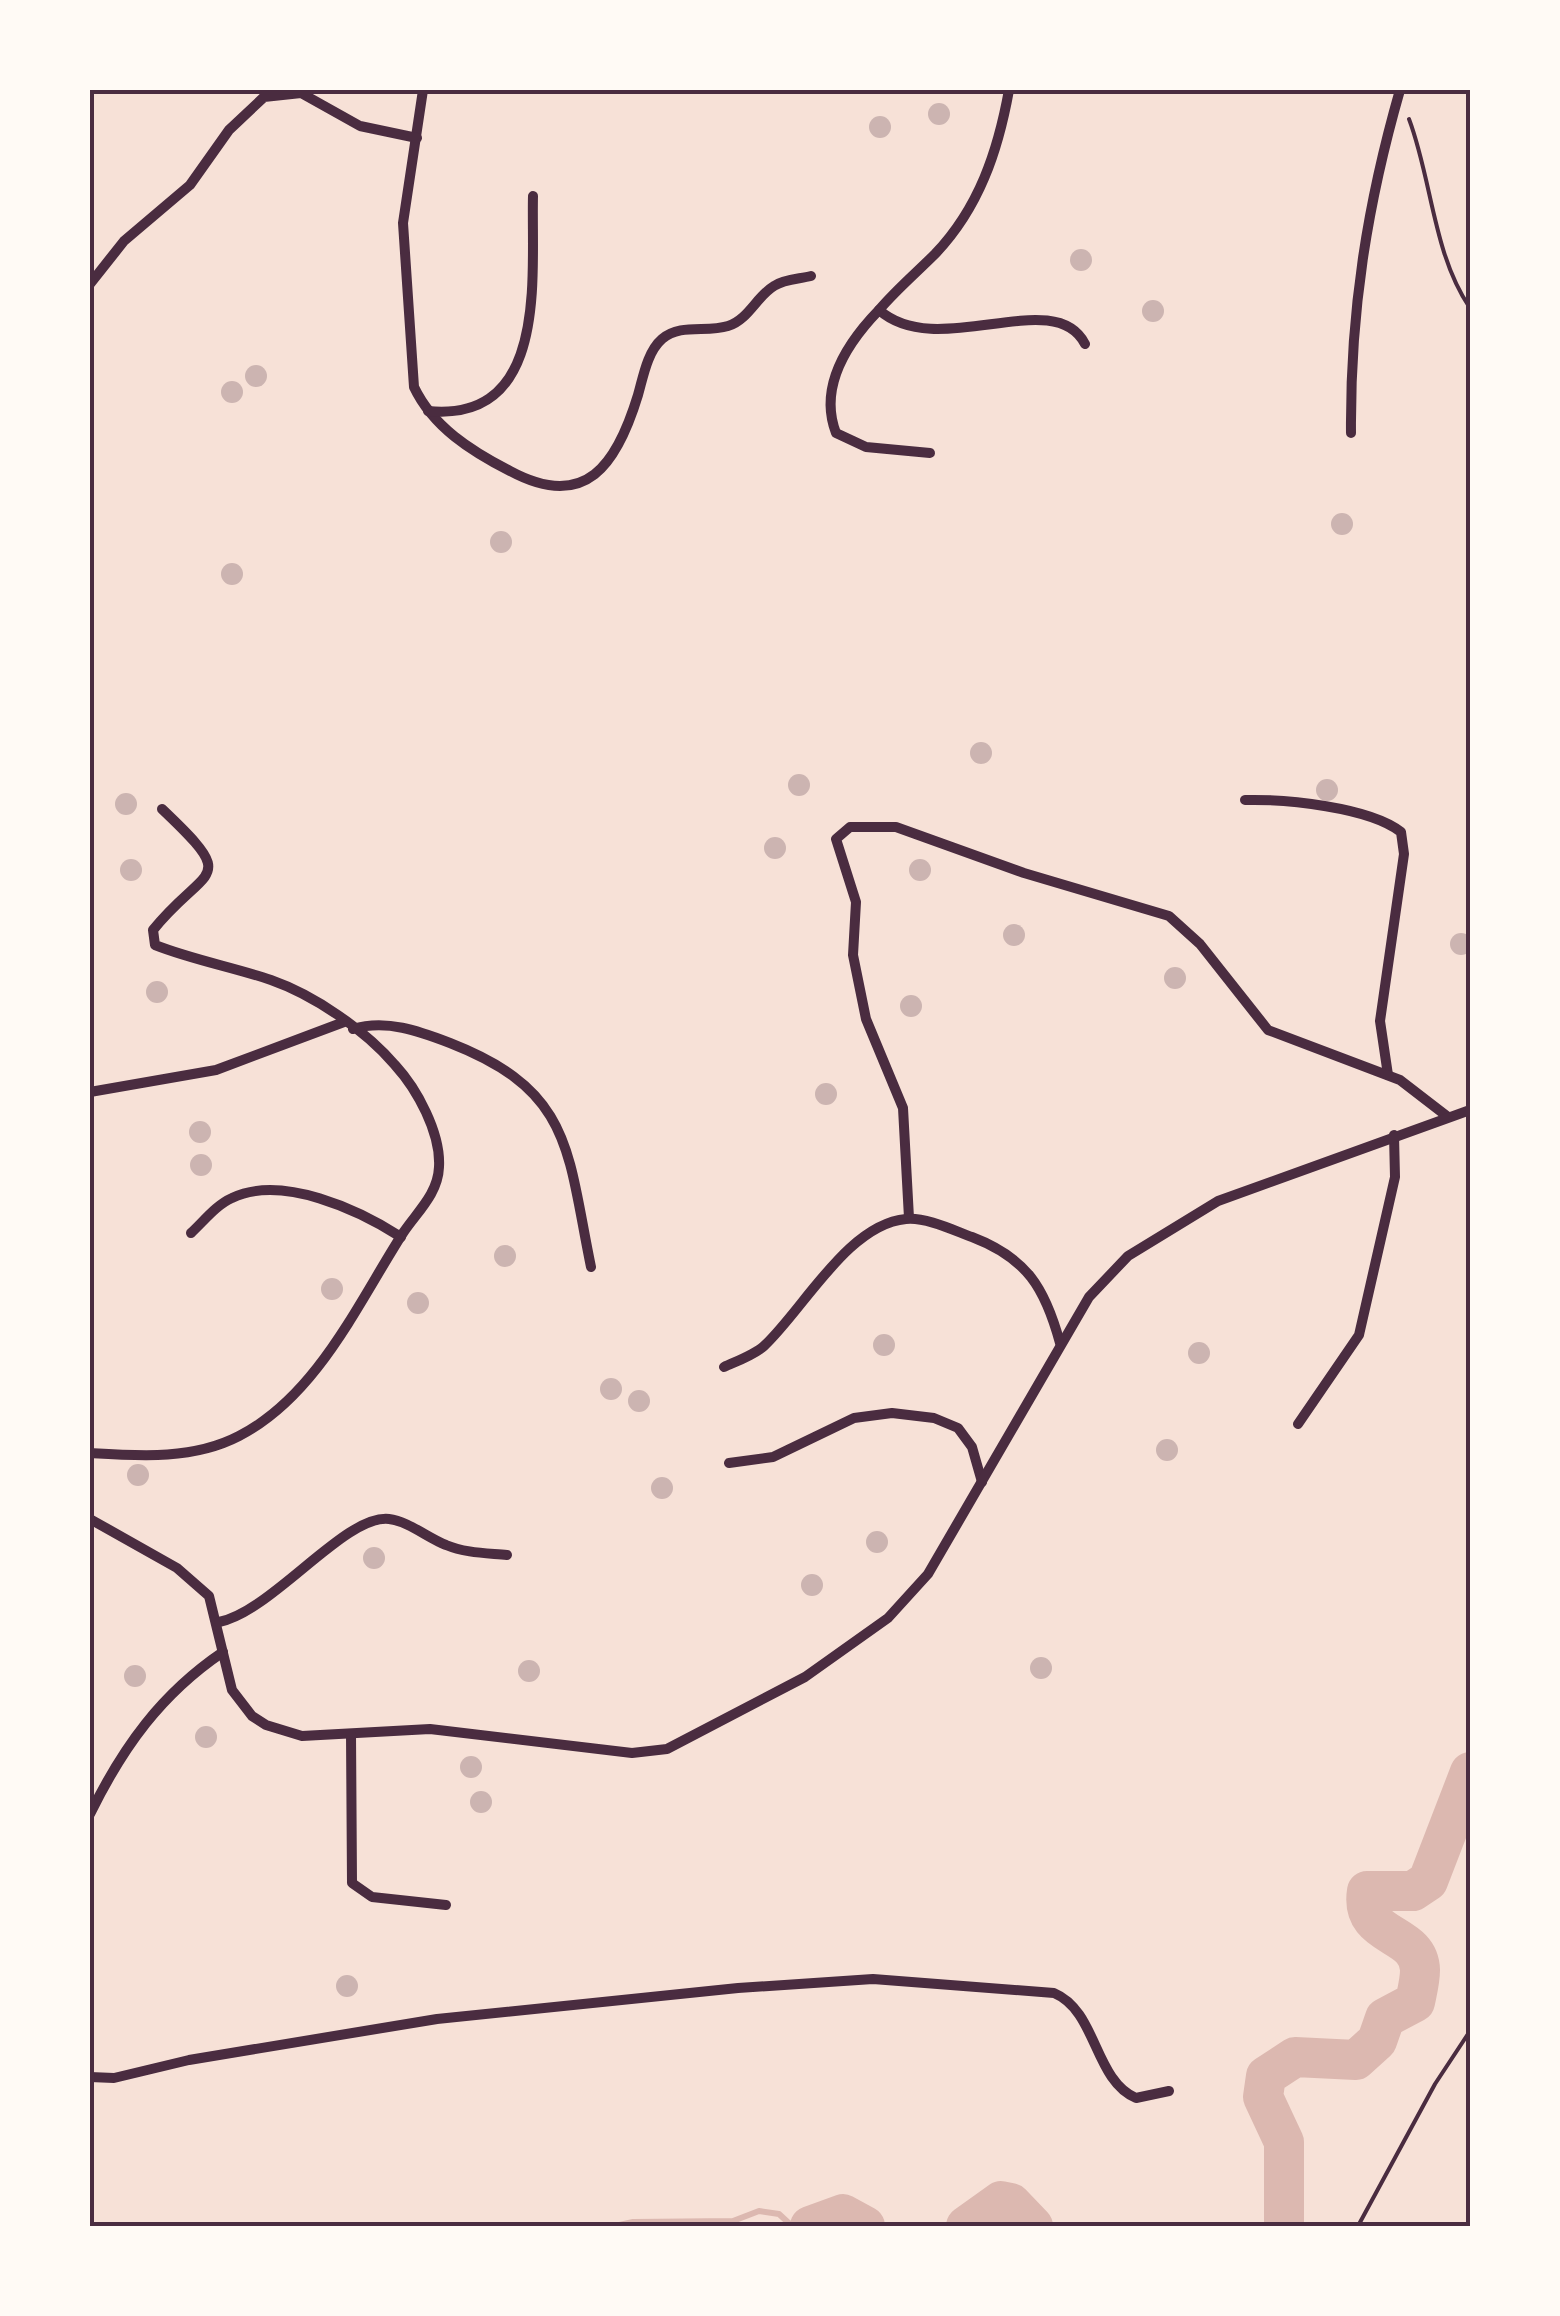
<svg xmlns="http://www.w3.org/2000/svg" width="1560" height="2316" font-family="Figtree,sans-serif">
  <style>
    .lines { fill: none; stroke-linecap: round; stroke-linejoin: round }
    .stream { stroke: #dcb8b0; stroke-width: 6 }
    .river { stroke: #dcb8b0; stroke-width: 40 }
    .building { fill: #ccb4b1 }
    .path { stroke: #4a2c40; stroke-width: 4 }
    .minor { stroke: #4a2c40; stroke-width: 10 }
    .neatline { fill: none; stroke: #4a2c40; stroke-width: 4 }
  </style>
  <rect width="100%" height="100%" fill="#f7e1d7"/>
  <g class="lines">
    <path class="stream" d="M 615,2226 L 633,2222 L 733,2221 L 759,2211 L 779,2214 L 792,2226"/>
    <g class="river">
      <path d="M 810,2226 L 843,2214 L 865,2226"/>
      <path d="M 966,2226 L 1001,2201 L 1011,2203 L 1033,2226"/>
      <path d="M 1284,2226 L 1284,2142 L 1263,2097 L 1266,2076 L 1295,2057 L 1356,2060 L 1377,2041 L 1385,2018 L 1415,2002 C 1417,1992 1420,1981 1420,1970 C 1419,1930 1359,1940 1367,1891 L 1413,1891 L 1428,1881 L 1470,1772"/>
    </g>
  </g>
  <g class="building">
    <circle cx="939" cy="114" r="11"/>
    <circle cx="880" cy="127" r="11"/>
    <circle cx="1081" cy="260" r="11"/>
    <circle cx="1153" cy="311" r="11"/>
    <circle cx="256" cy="376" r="11"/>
    <circle cx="232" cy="392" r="11"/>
    <circle cx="1342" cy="524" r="11"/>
    <circle cx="501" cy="542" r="11"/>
    <circle cx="232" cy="574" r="11"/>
    <circle cx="981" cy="753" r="11"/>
    <circle cx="799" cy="785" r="11"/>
    <circle cx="1327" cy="790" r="11"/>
    <circle cx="126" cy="804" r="11"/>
    <circle cx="775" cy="848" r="11"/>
    <circle cx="131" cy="870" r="11"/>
    <circle cx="920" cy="870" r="11"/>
    <circle cx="1014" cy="935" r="11"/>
    <circle cx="1461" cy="944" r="11"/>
    <circle cx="1175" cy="978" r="11"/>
    <circle cx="157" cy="992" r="11"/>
    <circle cx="911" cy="1006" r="11"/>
    <circle cx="826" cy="1094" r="11"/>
    <circle cx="200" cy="1132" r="11"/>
    <circle cx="201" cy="1165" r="11"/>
    <circle cx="505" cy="1256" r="11"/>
    <circle cx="332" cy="1289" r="11"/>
    <circle cx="418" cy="1303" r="11"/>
    <circle cx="884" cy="1345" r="11"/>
    <circle cx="1199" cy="1353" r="11"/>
    <circle cx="611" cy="1389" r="11"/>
    <circle cx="639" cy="1401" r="11"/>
    <circle cx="1167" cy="1450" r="11"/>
    <circle cx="138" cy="1475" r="11"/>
    <circle cx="662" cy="1488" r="11"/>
    <circle cx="877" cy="1542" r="11"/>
    <circle cx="374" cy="1558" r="11"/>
    <circle cx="812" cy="1585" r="11"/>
    <circle cx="1041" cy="1668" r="11"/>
    <circle cx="529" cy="1671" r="11"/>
    <circle cx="135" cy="1676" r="11"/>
    <circle cx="206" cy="1737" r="11"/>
    <circle cx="471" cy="1767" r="11"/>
    <circle cx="481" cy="1802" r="11"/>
    <circle cx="347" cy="1986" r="11"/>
  </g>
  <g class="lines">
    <g class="path">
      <path d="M 1409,119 C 1432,180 1433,254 1470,308"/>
      <path d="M 1358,2226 L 1435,2084 L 1470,2031"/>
    </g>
    <g class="minor">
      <path d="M 423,90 L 403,223 L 414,387 C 433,427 471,451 510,471 C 586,512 617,464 638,395 C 643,378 647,352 662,339 C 681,323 706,333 728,326 C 748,320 757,296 774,286 C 784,279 799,279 811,276"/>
      <path d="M 1009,90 C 998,151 979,208 935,254 C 916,273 896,290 879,310 C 938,362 1054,284 1085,344"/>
      <path d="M 90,284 L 124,241 L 190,185 L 229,130 L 264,97 L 301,93 L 360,126 L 417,138"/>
      <path d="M 879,310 C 848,342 818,386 836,433 L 866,447 L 930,453"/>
      <path d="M 428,411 C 550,423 531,275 533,196"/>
      <path d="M 1351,433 C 1350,313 1367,205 1400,90"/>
      <path d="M 1245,800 C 1285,799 1369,807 1401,832 L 1404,854 L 1380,1021 L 1388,1075"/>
      <path d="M 353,1029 C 386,1019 419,1031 450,1043 C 573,1091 567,1151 591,1267"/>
      <path d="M 90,1092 L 216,1070 L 344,1022"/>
      <path d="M 909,1218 L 903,1108 L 866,1019 L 853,955 L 856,902 L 836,839 L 850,827 L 896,827 L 1024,873 L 1169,916 L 1200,944 L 1268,1030 L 1400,1080 L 1448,1117"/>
      <path d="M 191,1233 C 204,1221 216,1205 232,1198 C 282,1174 359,1210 401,1237"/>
      <path d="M 724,1367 C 737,1361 754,1355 764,1346 C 803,1310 848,1224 906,1219 C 926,1217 953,1230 972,1237 C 1027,1258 1045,1288 1060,1343"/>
      <path d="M 1298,1424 L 1359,1335 L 1395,1177 L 1394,1135"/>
      <path d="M 90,1453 C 139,1456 193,1460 239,1436 C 317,1396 358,1303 403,1233 C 417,1212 438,1194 439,1167 C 441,1133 417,1089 395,1065 C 365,1030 314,995 271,980 C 233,967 193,960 155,945 L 153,930 C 206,864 241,884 162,809"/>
      <path d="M 729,1463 L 773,1457 L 854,1418 L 892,1413 L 934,1418 L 958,1428 L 972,1447 L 982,1482"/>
      <path d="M 90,1519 L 177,1568 L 209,1596 L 232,1690 L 252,1716 L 266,1725 L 302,1736 L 430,1729 L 632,1753 L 667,1749 L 805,1677 L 888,1618 L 928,1574 L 1089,1297 L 1128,1256 L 1218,1201 L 1470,1110"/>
      <path d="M 219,1622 C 273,1611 345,1514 389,1519 C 408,1521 428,1538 446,1545 C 465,1553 487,1553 507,1555"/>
      <path d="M 351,1734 L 352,1883 L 372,1897 L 446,1905"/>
      <path d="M 90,1814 C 123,1747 161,1694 223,1652"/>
      <path d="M 90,2077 L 114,2078 L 189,2060 L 437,2019 L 738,1988 L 873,1979 L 1054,1993 C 1097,2011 1094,2080 1136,2098 L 1169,2091"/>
    </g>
  </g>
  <rect width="1560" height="2316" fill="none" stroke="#fffaf5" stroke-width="185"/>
  <rect x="92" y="92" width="1376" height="2132" class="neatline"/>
</svg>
